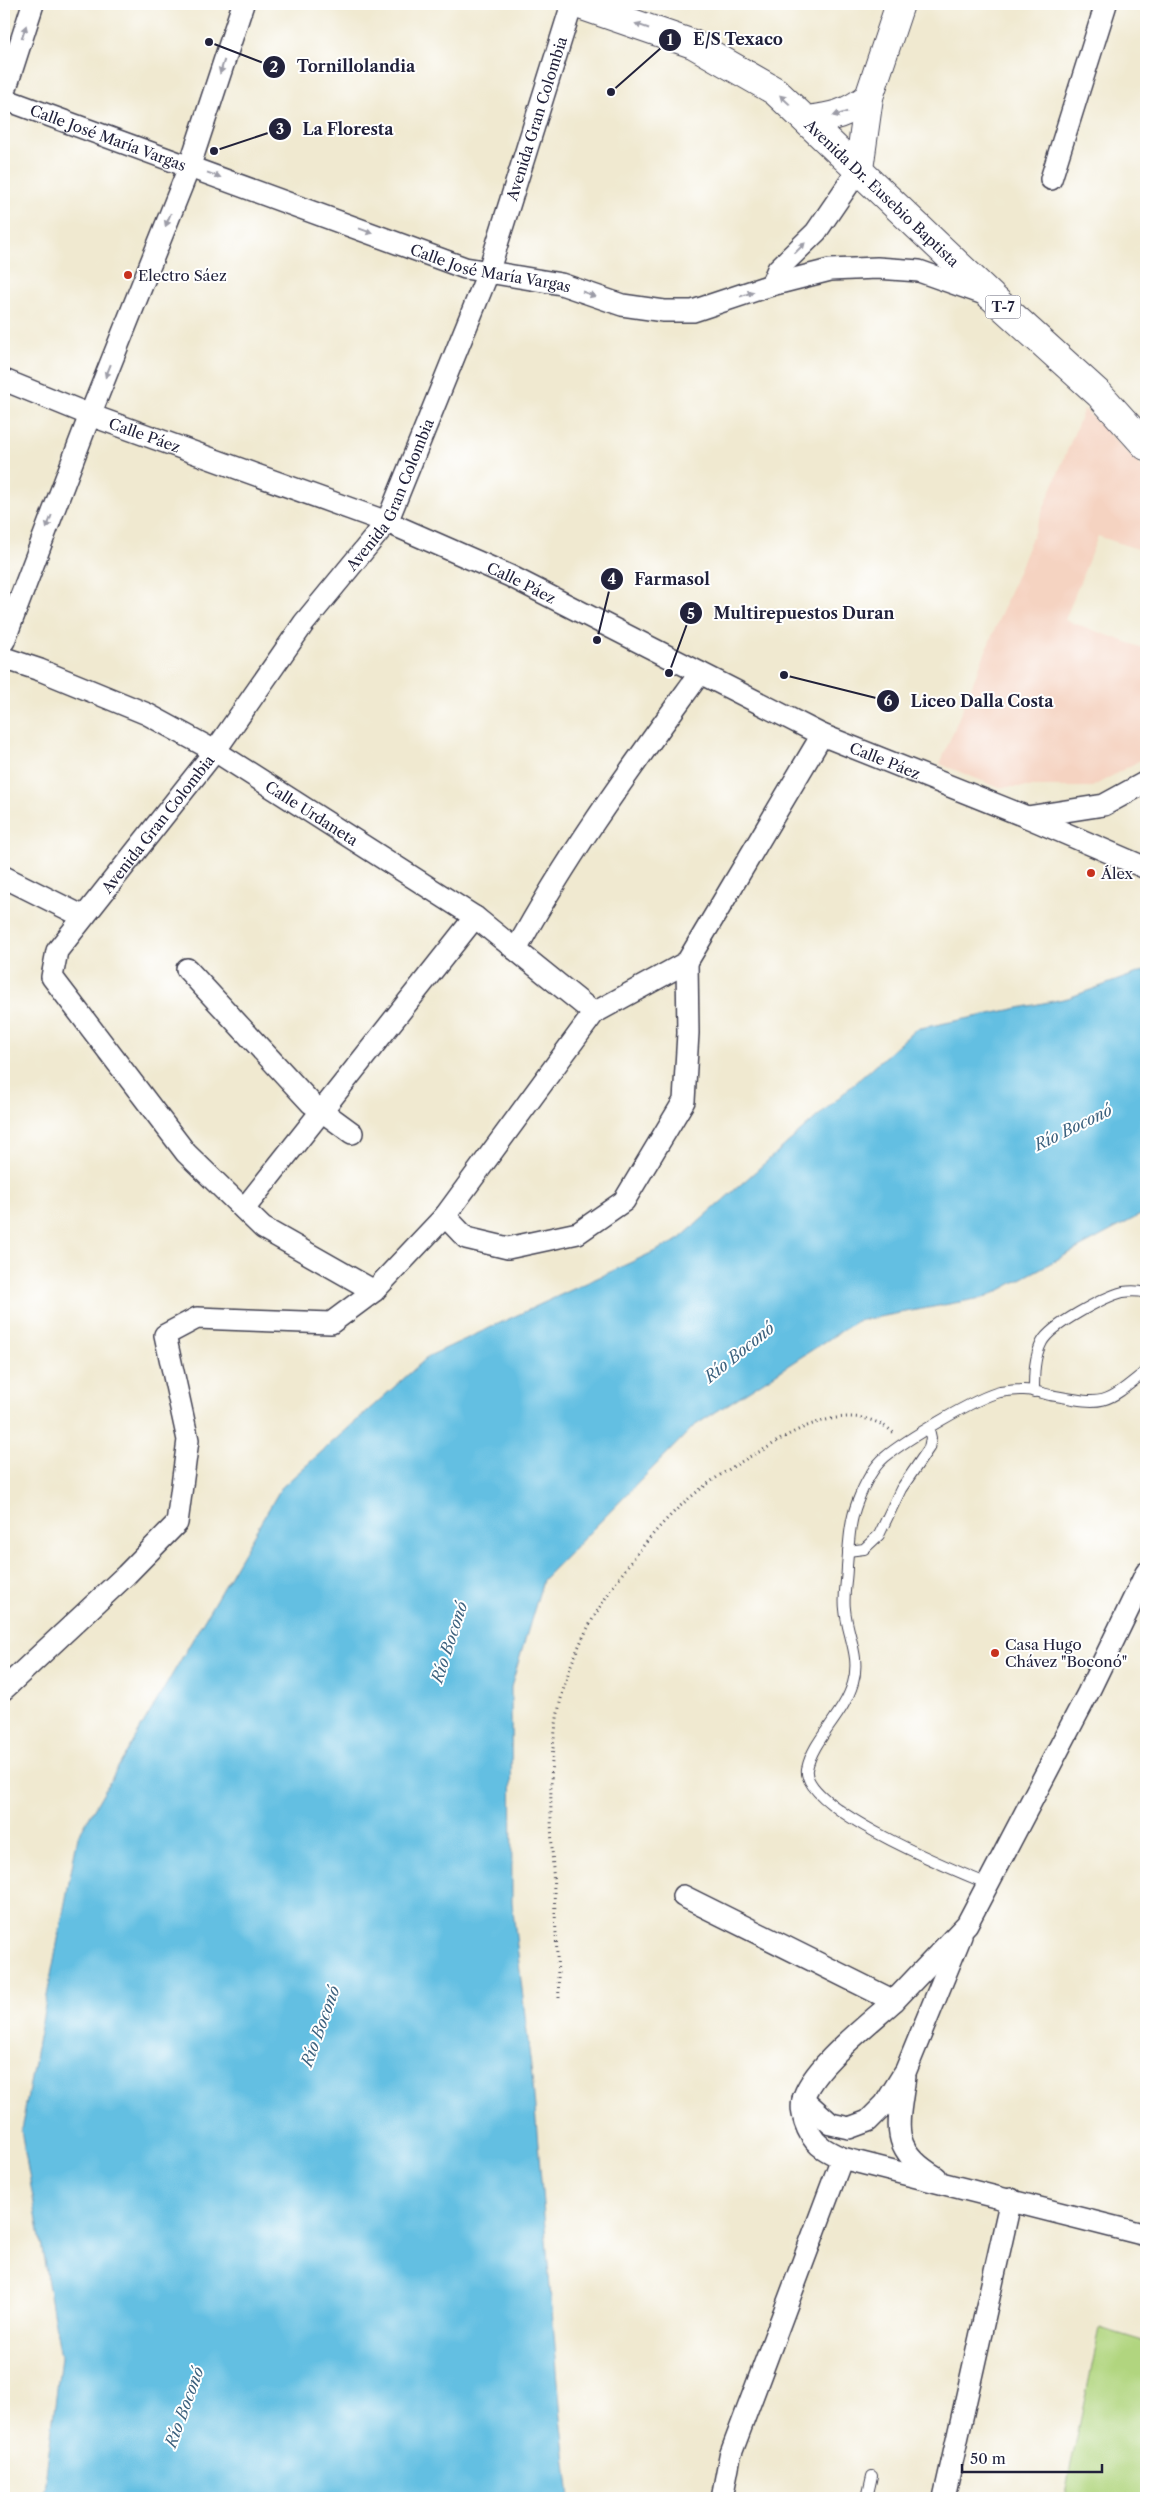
<svg xmlns="http://www.w3.org/2000/svg" width="1150" height="2502" font-family="'Libre Caslon Text',serif">
  <style>
    .built { fill: #f5d3c1 }
    .green { fill: #b1d57f; stroke: #6a7c5d }
    .water { fill: #64bfe2; stroke: #43708e }
    .lines { fill: none; stroke-linecap: round; stroke-linejoin: round }
    .service-casing { stroke: #414051; stroke-width: 12 }
    .minor-casing { stroke: #414051; stroke-width: 24 }
    .primary-casing { stroke: #414051; stroke-width: 30 }
    .path { stroke: #414051; stroke-width: 3; stroke-dasharray: 1 4; stroke-linecap: butt }
    .service { stroke: #fff; stroke-width: 10 }
    .minor { stroke: #fff; stroke-width: 21 }
    .primary { stroke: #fff; stroke-width: 28 }
    .oneway { fill: #9c9ca7 }
    .poi-dot { fill: #c8321e; stroke: #fff; stroke-width: 2 }
    .labels { text-anchor: middle; dominant-baseline: central; stroke-width: 4; stroke-linejoin: round; paint-order: stroke }
    .shield { fill: #fff; stroke: #646476; stroke-width: 1 }
    .shield-label { font-size: 14px; font-weight: bold; fill: #22223b }
    .street-label { font-size: 15px; fill: #22223b; stroke: #fff }
    .poi-label { font-size: 15px; fill: #22223b; stroke: #fff; text-anchor: start }
    .water-label { font-size: 16px; font-style: italic; fill: #3c617e; stroke: #fff }
    .leader { fill: none; stroke: #22223b; stroke-width: 2 }
    .callout-dot { fill: #22223b; stroke: #fff; stroke-width: 2 }
    .mark-label { font-size: 15px; text-anchor: middle; font-weight: bold; fill: #fff }
    .callout-label { font-size: 16px; text-anchor: middle; font-weight: bold; fill: #22223b; stroke: #fff; stroke-width: 4; stroke-linejoin: round; paint-order: stroke }
  </style>
  <rect width="100%" height="100%" fill="#fff"/>
  <filter id="ink" filterUnits="userSpaceOnUse"><feTurbulence type="fractalNoise" baseFrequency=".02" numOctaves="2"/><feDisplacementMap in="SourceGraphic" scale="10" xChannelSelector="R" yChannelSelector="G"/><feConvolveMatrix kernelMatrix="1 2 1 2 8 2 1 2 1" color-interpolation-filters="sRGB"/></filter>
  <filter id="wash" filterUnits="userSpaceOnUse"><feTurbulence type="fractalNoise" baseFrequency=".0096" numOctaves="4" result="noise"/><feDisplacementMap in="SourceGraphic" scale="20" xChannelSelector="R" yChannelSelector="G"/><feGaussianBlur stdDeviation="1.12" result="paint"/><feColorMatrix in="noise" values="0 0 0 0 0 0 0 0 0 0 0 0 0 0 0 0 0 1.4 0 .05"/><feComposite in="paint" operator="in"/></filter>
  <g filter="url(#wash)">
    <rect width="100%" height="100%" fill="#f0e9d0"/>
    <path class="built" d="M 1084,409 L 1146,471 L 1146,552 L 1098,536 L 1065,620 L 1146,649 L 1146,757 L 1092,787 L 997,787 L 940,764 Z"/>
    <path class="green" d="M 1100,2328 L 1146,2342 L 1146,2498 L 1064,2498 Z"/>
    <path class="water" d="M 1146,970 L 1146,1212 L 987,1297 L 857,1321 L 694,1426 L 543,1580 L 511,1687 L 512,1902 L 533,2085 L 561,2417 L 570,2498 L 43,2498 L 61,2357 L 21,2130 L 78,1836 L 281,1488 L 429,1356 L 677,1241 L 916,1029 L 1068,998 Z"/>
  </g>
  <g filter="url(#ink)">
    <g class="lines">
      <g class="service-casing">
        <g id="service">
          <path d="M 1034,1392 C 1034,1375 1034,1357 1042,1342 C 1051,1325 1104,1297 1123,1292 C 1131,1291 1139,1291 1146,1293"/>
          <path d="M 848,1551 L 864,1549 L 879,1535 L 901,1489 L 929,1448 L 931,1438 L 929,1429"/>
          <path d="M 988,1884 C 956,1871 801,1808 807,1769 C 813,1739 844,1715 853,1683 C 861,1656 847,1635 845,1609 C 843,1594 847,1581 847,1566 C 849,1545 849,1524 857,1503 C 863,1487 872,1468 885,1457 C 904,1441 977,1397 1000,1392 C 1007,1391 1014,1390 1021,1390 C 1031,1389 1041,1393 1050,1395 C 1105,1405 1103,1406 1146,1371"/>
          <path d="M 867,2498 L 872,2476"/>
        </g>
      </g>
      <g class="minor-casing">
        <g id="minor">
          <path d="M 4,94 L 33,4"/>
          <path id="s1" d="M 4,99 L 465,268 L 561,284 L 622,305 L 664,311 L 693,311 L 771,285 L 830,270 L 877,268 L 919,271 L 987,295"/>
          <path d="M 1051,179 L 1106,4"/>
          <path d="M 771,285 L 778,269 L 816,232 L 859,169"/>
          <path id="s2" d="M 4,380 L 90,415 L 387,522 L 510,576 L 822,735 L 1027,817 L 1104,805 L 1146,782"/>
          <path d="M 4,641 L 90,415 L 190,165 L 243,4"/>
          <path id="s3" d="M 4,658 L 40,670 L 147,714 L 215,751 L 475,917 L 594,1013"/>
          <path d="M 1027,817 L 1146,868"/>
          <path d="M 4,877 L 82,916"/>
          <path d="M 516,950 C 569,852 635,763 700,673"/>
          <path d="M 187,969 L 311,1103 L 352,1133"/>
          <path d="M 244,1209 L 475,917"/>
          <path d="M 445,1216 L 466,1238 L 508,1248 L 578,1233 L 624,1201 L 684,1101 L 688,1033 L 687,962"/>
          <path id="s4" d="M 374,1291 L 263,1228 L 186,1153 L 52,977 L 57,951 L 215,751 L 304,623 L 387,522 L 488,273 L 572,4"/>
          <path d="M 4,1689 L 126,1575 L 177,1523 L 188,1440 L 165,1335 L 197,1318 L 331,1323 L 374,1291 L 445,1216 L 594,1013 L 687,962 L 822,735"/>
          <path d="M 683,1896 L 894,2001 C 870,2023 810,2069 803,2100 C 801,2108 803,2115 805,2122 C 812,2143 823,2150 842,2158 L 1146,2235"/>
          <path d="M 894,2001 L 967,1924 L 1088,1693 L 1146,1573"/>
          <path d="M 905,2076 C 899,2124 887,2148 936,2177"/>
          <path d="M 803,2099 L 831,2124 L 849,2128 L 868,2121 L 885,2104 L 906,2070 L 961,1936"/>
          <path d="M 722,2498 L 730,2456 L 842,2158"/>
          <path d="M 944,2498 L 1011,2199"/>
        </g>
      </g>
      <g class="primary-casing">
        <g id="primary">
          <path id="s5" d="M 577,4 L 693,44 L 775,91 L 992,297 L 1100,395 L 1146,446"/>
          <path d="M 806,120 C 834,117 846,114 869,97"/>
          <path d="M 859,169 L 869,97 L 900,4"/>
        </g>
      </g>
      <path class="path" d="M 559,1998 C 557,1955 555,1912 553,1870 C 550,1805 547,1740 567,1677 C 579,1639 599,1606 622,1574 C 642,1546 665,1518 692,1496 C 709,1482 727,1470 746,1459 C 755,1453 765,1450 773,1444 C 808,1421 860,1402 895,1434"/>
      <use href="#service" class="service"/>
      <use href="#minor" class="minor"/>
      <use href="#primary" class="primary"/>
    </g>
    <defs><path id="oneway-solid" d="M-6-.8H1V-3.2L6.5 0L1 3.2V.8H-6Z" transform="scale(1.25)"/></defs>
    <g class="oneway">
      <use href="#oneway-solid" transform="translate(642 26) rotate(-161)"/>
      <use href="#oneway-solid" transform="translate(24 32) rotate(-72)"/>
      <use href="#oneway-solid" transform="translate(222 67) rotate(108)"/>
      <use href="#oneway-solid" transform="translate(785 100) rotate(-137)"/>
      <use href="#oneway-solid" transform="translate(840 114) rotate(163)"/>
      <use href="#oneway-solid" transform="translate(214 175) rotate(20)"/>
      <use href="#oneway-solid" transform="translate(168 220) rotate(112)"/>
      <use href="#oneway-solid" transform="translate(366 231) rotate(20)"/>
      <use href="#oneway-solid" transform="translate(800 248) rotate(-45)"/>
      <use href="#oneway-solid" transform="translate(589 294) rotate(19)"/>
      <use href="#oneway-solid" transform="translate(747 294) rotate(-20)"/>
      <use href="#oneway-solid" transform="translate(108 371) rotate(112)"/>
      <use href="#oneway-solid" transform="translate(49 522) rotate(111)"/>
    </g>
  </g>
  <g class="poi-dot">
    <circle cx="128" cy="275" r="5"/>
    <circle cx="1091" cy="873" r="5"/>
    <circle cx="995" cy="1653" r="5"/>
  </g>
  <g class="labels">
    <rect class="shield" x="985.5" y="295.5" width="35" height="23" rx="4"/>
    <g class="shield-label">
      <text x="1003" y="307">T-7</text>
    </g>
    <g class="street-label">
      <text stroke="none"><textPath href="#s4" startOffset="1455">Avenida Gran Colombia</textPath></text>
      <text stroke="none"><textPath href="#s1" startOffset="111">Calle José María Vargas</textPath></text>
      <text stroke="none"><textPath href="#s5" startOffset="365">Avenida Dr. Eusebio Baptista</textPath></text>
      <text stroke="none"><textPath href="#s1" startOffset="516">Calle José María Vargas</textPath></text>
      <text stroke="none"><textPath href="#s2" startOffset="151">Calle Páez</textPath></text>
      <text stroke="none"><textPath href="#s4" startOffset="1050">Avenida Gran Colombia</textPath></text>
      <text stroke="none"><textPath href="#s2" startOffset="556">Calle Páez</textPath></text>
      <text stroke="none"><textPath href="#s2" startOffset="961">Calle Páez</textPath></text>
      <text stroke="none"><textPath href="#s3" startOffset="346">Calle Urdaneta</textPath></text>
      <text stroke="none"><textPath href="#s4" startOffset="645">Avenida Gran Colombia</textPath></text>
    </g>
    <g class="poi-label">
      <text x="138" y="275">Electro Sáez</text>
      <text x="1101" y="873">Álex</text>
      <text x="1005" y="1644">Casa Hugo<tspan x="1005" dy="17">Chávez "Boconó"</tspan></text>
    </g>
    <g class="water-label">
      <text transform="translate(1073 1127) rotate(-26)">Río Boconó</text>
      <text transform="translate(739 1352) rotate(-39)">Río Boconó</text>
      <text transform="translate(449 1642) rotate(-72)">Río Boconó</text>
      <text transform="translate(320 2026) rotate(-70)">Río Boconó</text>
      <text transform="translate(184 2407) rotate(-70)">Río Boconó</text>
    </g>
  </g>
  <path class="leader" d="M611 92L670 40M209 42L274 67M214 151L280 129M597 640L612 579M669 673L691 613M784 675L888 701"/>
  <g class="callout-dot">
    <circle cx="611" cy="92" r="5"/>
    <circle cx="209" cy="42" r="5"/>
    <circle cx="214" cy="151" r="5"/>
    <circle cx="597" cy="640" r="5"/>
    <circle cx="669" cy="673" r="5"/>
    <circle cx="784" cy="675" r="5"/>
    <circle cx="670" cy="40" r="12"/>
    <circle cx="274" cy="67" r="12"/>
    <circle cx="280" cy="129" r="12"/>
    <circle cx="612" cy="579" r="12"/>
    <circle cx="691" cy="613" r="12"/>
    <circle cx="888" cy="701" r="12"/>
  </g>
  <g class="mark-label">
    <text x="670" y="45">1</text>
    <text x="274" y="72">2</text>
    <text x="280" y="134">3</text>
    <text x="612" y="584">4</text>
    <text x="691" y="619">5</text>
    <text x="888" y="706">6</text>
  </g>
  <g class="callout-label">
    <text x="738" y="45">E/S Texaco</text>
    <text x="356" y="72">Tornillolandia</text>
    <text x="348" y="135">La Floresta</text>
    <text x="672" y="585">Farmasol</text>
    <text x="804" y="619">Multirepuestos Duran</text>
    <text x="982" y="707">Liceo Dalla Costa</text>
  </g>
  <rect width="1150" height="2502" fill="none" stroke="#fff" stroke-width="20"/>
  <path d="M962 2464v8h140v-8" fill="none" stroke="#22223b" stroke-width="2.5"/>
  <text x="970" y="2464" font-size="15" fill="#22223b" stroke="#ffffff" stroke-width="4" paint-order="stroke">50 m</text>
</svg>
